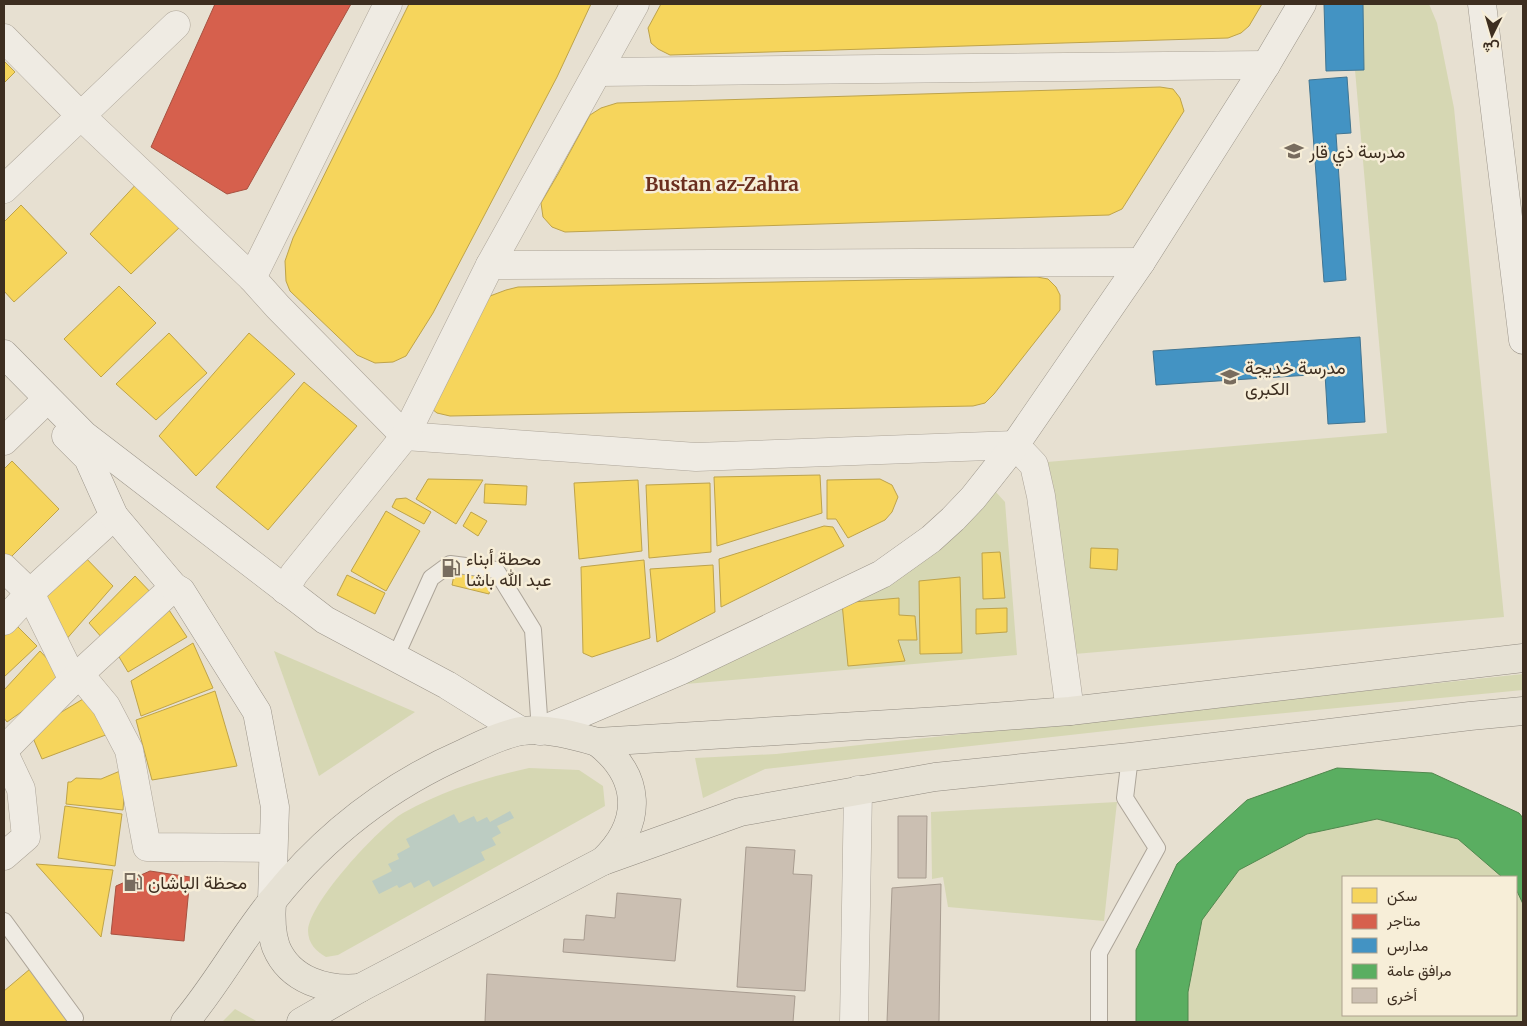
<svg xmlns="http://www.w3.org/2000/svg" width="1527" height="1026" font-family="Merriweather,Vazirmatn,serif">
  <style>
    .green { fill: #d6d7b3; fill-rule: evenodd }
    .water { fill: #bcccc2 }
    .homes { fill: #f6d55c; stroke: #bea34a }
    .shops { fill: #d6604d; stroke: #a85140 }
    .schools { fill: #4393c3; stroke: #417592 }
    .public { fill: #5aae61; stroke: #51884e }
    .building { fill: #cbbfb2; stroke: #a89c90 }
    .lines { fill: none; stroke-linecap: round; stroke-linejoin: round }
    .service-casing { stroke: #ada599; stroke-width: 18 }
    .minor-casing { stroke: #ada599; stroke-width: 29 }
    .secondary-casing { stroke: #9c958a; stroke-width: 29 }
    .primary-casing { stroke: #928b80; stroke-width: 29 }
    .service { stroke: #efebe3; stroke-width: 16 }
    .minor { stroke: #efebe3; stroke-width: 28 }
    .secondary { stroke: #efebe3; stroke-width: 28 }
    .primary { stroke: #e6e1d4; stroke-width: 28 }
    .labels { text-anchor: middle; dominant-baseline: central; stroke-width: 5; stroke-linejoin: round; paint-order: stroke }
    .poi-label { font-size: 18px; fill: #3d2e20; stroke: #f7eed8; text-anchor: start }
    .neighbourhood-label { font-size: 19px; font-weight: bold; fill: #6b2e1e; stroke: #f7eed8 }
  </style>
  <rect width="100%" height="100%" fill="#e7e0d1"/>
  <g class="green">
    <path d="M 1363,4 L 1429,4 L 1437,23 L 1454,108 L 1504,617 L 1063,655 L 1047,462 L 1387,433 L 1355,70 L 1364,70 Z"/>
    <path d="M 985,480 L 1005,502 L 1017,655 L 674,685 L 815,618 Z"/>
    <path d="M 274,651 L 415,712 L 319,776 Z"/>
    <path d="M 1523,674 L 1523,690 L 1160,725 L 765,769 L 703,798 L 695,758 L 776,754 Z"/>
    <path d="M 529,768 L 579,770 L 603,786 L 605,806 L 338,955 L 326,957 C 316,951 308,944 308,930 C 309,903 379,827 403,813 C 444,790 484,778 529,768 Z"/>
    <path d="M 1337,768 L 1432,773 L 1519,813 L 1523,818 L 1523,1022 L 1136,1022 L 1136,950 L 1177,864 L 1247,800 ZM 1343,877 L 1516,877 L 1516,1015 L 1343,1015 Z"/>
    <path d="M 1117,802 L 1104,921 L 948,907 L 943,877 L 932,879 L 931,812 Z"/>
    <path d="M 235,1009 L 258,1022 L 222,1022 Z"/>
  </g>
  <path class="water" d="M 510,811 L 514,818 L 497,826 L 501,833 L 492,838 L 496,845 L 481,852 L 485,860 L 433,887 L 429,880 L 414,888 L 411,882 L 399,888 L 397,885 L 379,894 L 372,881 L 392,871 L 388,864 L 399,859 L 397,854 L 410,847 L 406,839 L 454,814 L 459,823 L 474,816 L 477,822 L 487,817 L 490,822 Z"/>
  <g class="homes">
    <path d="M 409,4 L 591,4 L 557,77 L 433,313 L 406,356 L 393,362 L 375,363 L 357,355 L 290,291 L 286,281 L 285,261 L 293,238 Z"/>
    <path d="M 661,4 L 1262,4 L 1249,26 L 1241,33 L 1228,38 L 670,55 L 658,49 L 651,43 L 648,28 Z"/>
    <path d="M 4,61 L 15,72 L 4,83 Z"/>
    <path d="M 1160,87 L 1173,89 L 1180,98 L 1184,111 L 1122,209 L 1109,215 L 565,232 L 552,227 L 543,217 L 541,203 L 558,174 L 590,115 L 601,108 L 617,103 Z"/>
    <path d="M 140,180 L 183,224 L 131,274 L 90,234 Z"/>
    <path d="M 21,205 L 67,253 L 14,302 L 4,291 L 4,222 Z"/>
    <path d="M 1037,277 L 1048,279 L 1056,287 L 1060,295 L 1060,310 L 994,394 L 985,403 L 973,406 L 450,416 L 437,413 L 432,409 L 477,305 L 490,296 L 506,290 L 518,287 Z"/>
    <path d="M 119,286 L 156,323 L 101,377 L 64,339 Z"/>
    <path d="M 169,333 L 207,373 L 156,420 L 116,384 Z"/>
    <path d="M 249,333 L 295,374 L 196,476 L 159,436 Z"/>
    <path d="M 304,382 L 357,426 L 268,530 L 216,487 Z"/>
    <path d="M 12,461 L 59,509 L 9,559 L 4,553 L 4,469 Z"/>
    <path d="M 820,475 L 822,513 L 717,546 L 714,477 Z"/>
    <path d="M 428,479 L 483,480 L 456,524 L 416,499 Z"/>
    <path d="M 880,479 L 892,485 L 898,497 L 892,512 L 885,520 L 848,538 L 836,519 L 827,519 L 827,480 Z"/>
    <path d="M 638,480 L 642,551 L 579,559 L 574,483 Z"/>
    <path d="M 710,483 L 711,552 L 649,558 L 646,485 Z"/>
    <path d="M 485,484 L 527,486 L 526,505 L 484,503 Z"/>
    <path d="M 406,498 L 431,512 L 424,524 L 392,507 L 396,499 Z"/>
    <path d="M 386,511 L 420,531 L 386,591 L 351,571 Z"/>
    <path d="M 471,512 L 487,521 L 478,536 L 463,526 Z"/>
    <path d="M 824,526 L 833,527 L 844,546 L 721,607 L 719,559 Z"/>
    <path d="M 1091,548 L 1118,549 L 1117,570 L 1090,568 Z"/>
    <path d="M 1000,552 L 1005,598 L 983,599 L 982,553 Z"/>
    <path d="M 81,553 L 113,586 L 64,642 L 27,603 Z"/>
    <path d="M 644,560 L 650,638 L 592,657 L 583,653 L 581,567 Z"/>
    <path d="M 713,565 L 715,612 L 657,642 L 650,569 Z"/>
    <path d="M 455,570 L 492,579 L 489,594 L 452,585 Z"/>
    <path d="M 347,575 L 385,593 L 375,614 L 337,595 Z"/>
    <path d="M 135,576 L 155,597 L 103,639 L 89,623 Z"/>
    <path d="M 960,577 L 962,653 L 920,654 L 919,581 Z"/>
    <path d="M 899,598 L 899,615 L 915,616 L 917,640 L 898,640 L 905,661 L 848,666 L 842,603 Z"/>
    <path d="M 165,604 L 187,637 L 128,672 L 112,645 Z"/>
    <path d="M 1007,608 L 1007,632 L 976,634 L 976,609 Z"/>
    <path d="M 10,619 L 37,646 L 4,677 L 4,626 Z"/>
    <path d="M 193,643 L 213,688 L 141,716 L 131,681 Z"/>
    <path d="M 40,651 L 67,680 L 7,722 L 4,718 L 4,690 Z"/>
    <path d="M 215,691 L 237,766 L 152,780 L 136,720 Z"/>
    <path d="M 93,693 L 111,733 L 42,759 L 30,731 Z"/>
    <path d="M 120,771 L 125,784 L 123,810 L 66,804 L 68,782 L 71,782 L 76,778 L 101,779 Z"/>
    <path d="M 65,806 L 122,814 L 115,866 L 58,858 Z"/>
    <path d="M 36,864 L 113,870 L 101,937 Z"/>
    <path d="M 30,969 L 71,1022 L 4,1022 L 4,991 Z"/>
  </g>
  <g class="shops">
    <path d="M 215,4 L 351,4 L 247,189 L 227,194 L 151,147 Z"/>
    <path d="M 150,871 L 190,877 L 184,941 L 111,934 L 116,886 Z"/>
  </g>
  <g class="schools">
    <path d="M 1324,4 L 1363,4 L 1364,70 L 1326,71 Z"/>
    <path d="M 1347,77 L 1351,133 L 1336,134 L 1346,280 L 1324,282 L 1309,80 Z"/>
    <path d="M 1360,337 L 1365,422 L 1328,424 L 1325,374 L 1156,385 L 1153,351 Z"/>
  </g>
  <path class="public" d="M 1337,768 L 1432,773 L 1519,813 L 1523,818 L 1523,904 L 1516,889 L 1516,877 L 1502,877 L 1458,839 L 1377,819 L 1307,834 L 1239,870 L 1202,920 L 1188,992 L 1188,1022 L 1136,1022 L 1136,950 L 1177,864 L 1247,800 Z"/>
  <g class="building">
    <path d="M 898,816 L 927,816 L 926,878 L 898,878 Z"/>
    <path d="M 746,847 L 795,850 L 793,874 L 812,875 L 805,991 L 737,987 Z"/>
    <path d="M 941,884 L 939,1022 L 887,1022 L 892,888 Z"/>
    <path d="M 617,893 L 681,899 L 675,961 L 563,952 L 564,939 L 584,940 L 586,915 L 615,918 Z"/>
    <path d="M 487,974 L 795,996 L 793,1022 L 485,1022 Z"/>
  </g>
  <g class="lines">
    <g class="service-casing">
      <g id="service">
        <path d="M 395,658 L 431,578 L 450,564 L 496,570 L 533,630 L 540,731"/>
        <path d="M 4,921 L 75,1018"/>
        <path d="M 1099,1022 L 1099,953 L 1157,848 L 1125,798 L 1130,757"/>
      </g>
    </g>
    <g class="minor-casing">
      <g id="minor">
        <path d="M 4,38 L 81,116 L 252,278 L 278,307 L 405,436 L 696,457 L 1015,445 L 1034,465 L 1041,496 L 1070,711"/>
        <path d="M 598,72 L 1266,65"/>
        <path d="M 4,189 L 176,25"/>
        <path d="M 490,265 L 1141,262"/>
        <path d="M 252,278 L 388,4"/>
        <path d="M 4,441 L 38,408"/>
        <path d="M 4,568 L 30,593 L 73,680 L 81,676 L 106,706 L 129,750 L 147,847 L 273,848"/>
        <path d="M 285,590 L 294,574 L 405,436 L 490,265 L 635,4"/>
        <path d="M 4,621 L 30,593 L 114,516"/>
        <path d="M 4,750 L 73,680 L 174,587"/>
        <path d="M 4,753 L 21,789 L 26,837 L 4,856"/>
        <path d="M 854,1022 L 858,790"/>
      </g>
    </g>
    <g class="secondary-casing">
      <g id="secondary">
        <path d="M 1482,4 L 1523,340"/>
        <path d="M 4,354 L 84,435 L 325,620 L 447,685 L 521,731"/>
        <path d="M 66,436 L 88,458 L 114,516 L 174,587 L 181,591 L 257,712 L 275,807 L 272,901"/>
        <path d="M 540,731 L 680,671 L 882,574 L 931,539 L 953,519 L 973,498 L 1015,445 L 1141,262 L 1266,65 L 1302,4"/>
      </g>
    </g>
    <g class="primary-casing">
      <g id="primary">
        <path d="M 597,742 C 641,776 644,822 603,861"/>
        <path d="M 272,901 C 271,915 271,933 276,947 C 290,981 327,991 360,988"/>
        <path d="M 185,1022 C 217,984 241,939 273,900 C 325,835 390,785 466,752 C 480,745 507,733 522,731 C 547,728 573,735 597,742 L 939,721 L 1070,711 L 1523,658"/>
        <path d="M 301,1022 L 360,988 L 603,861 L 740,812 L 935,777 L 1130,757 L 1470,716 L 1523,711"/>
      </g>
    </g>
    <use href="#service" class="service"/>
    <use href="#minor" class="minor"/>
    <use href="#secondary" class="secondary"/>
    <use href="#primary" class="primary"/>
  </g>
  <defs>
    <g id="school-bare" transform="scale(1.5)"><path d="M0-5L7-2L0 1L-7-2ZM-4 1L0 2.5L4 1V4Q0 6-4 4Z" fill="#786c5e" stroke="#f7eed8" stroke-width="2.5" paint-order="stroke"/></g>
    <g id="fuel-bare" transform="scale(1.5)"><path d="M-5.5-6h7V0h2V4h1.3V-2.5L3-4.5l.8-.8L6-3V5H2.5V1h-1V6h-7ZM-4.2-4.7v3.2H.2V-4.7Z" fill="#786c5e" stroke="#f7eed8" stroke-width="2.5" paint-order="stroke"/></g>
  </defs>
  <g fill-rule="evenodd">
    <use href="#school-bare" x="1294" y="151"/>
    <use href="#school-bare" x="1230" y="377"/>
    <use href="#fuel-bare" x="451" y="568"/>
    <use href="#fuel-bare" x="133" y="882"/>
  </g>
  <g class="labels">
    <g class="poi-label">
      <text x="1309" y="151">مدرسة ذي قار</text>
      <text x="1245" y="367">مدرسة خديجة<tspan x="1245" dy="21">الكبرى</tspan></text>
      <text x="466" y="558">محطة أبناء<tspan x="466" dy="21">عبد الله باشا</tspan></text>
      <text x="148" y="882">محظة الباشان</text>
    </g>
    <g class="neighbourhood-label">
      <text x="722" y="184">Bustan az-Zahra</text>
    </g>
  </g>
  <rect width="1527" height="1026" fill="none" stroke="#3d2e20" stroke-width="10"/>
  <rect x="1342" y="876" width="175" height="140" fill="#f7eed8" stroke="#ada18e"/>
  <rect x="1352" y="888" width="25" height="15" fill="#f6d55c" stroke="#ada18e"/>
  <text x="1387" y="901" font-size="15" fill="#3d2e20">سكن</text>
  <rect x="1352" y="914" width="25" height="15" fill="#d6604d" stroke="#ada18e"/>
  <text x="1387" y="926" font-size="15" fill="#3d2e20">متاجر</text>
  <rect x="1352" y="938" width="25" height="15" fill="#4393c3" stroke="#ada18e"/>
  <text x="1387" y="951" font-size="15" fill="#3d2e20">مدارس</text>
  <rect x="1352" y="964" width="25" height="15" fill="#5aae61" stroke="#ada18e"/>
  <text x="1387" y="976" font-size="15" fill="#3d2e20">مرافق عامة</text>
  <rect x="1352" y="988" width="25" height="15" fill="#cbbfb2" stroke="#ada18e"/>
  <text x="1387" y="1001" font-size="15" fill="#3d2e20">أخرى</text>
  <g transform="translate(1492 35) rotate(185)" stroke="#f7eed8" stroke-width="4" paint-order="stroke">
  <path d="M0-4L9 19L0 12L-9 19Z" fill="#3d2e20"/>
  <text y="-8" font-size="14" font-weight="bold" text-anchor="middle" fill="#3d2e20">ش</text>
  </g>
</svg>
